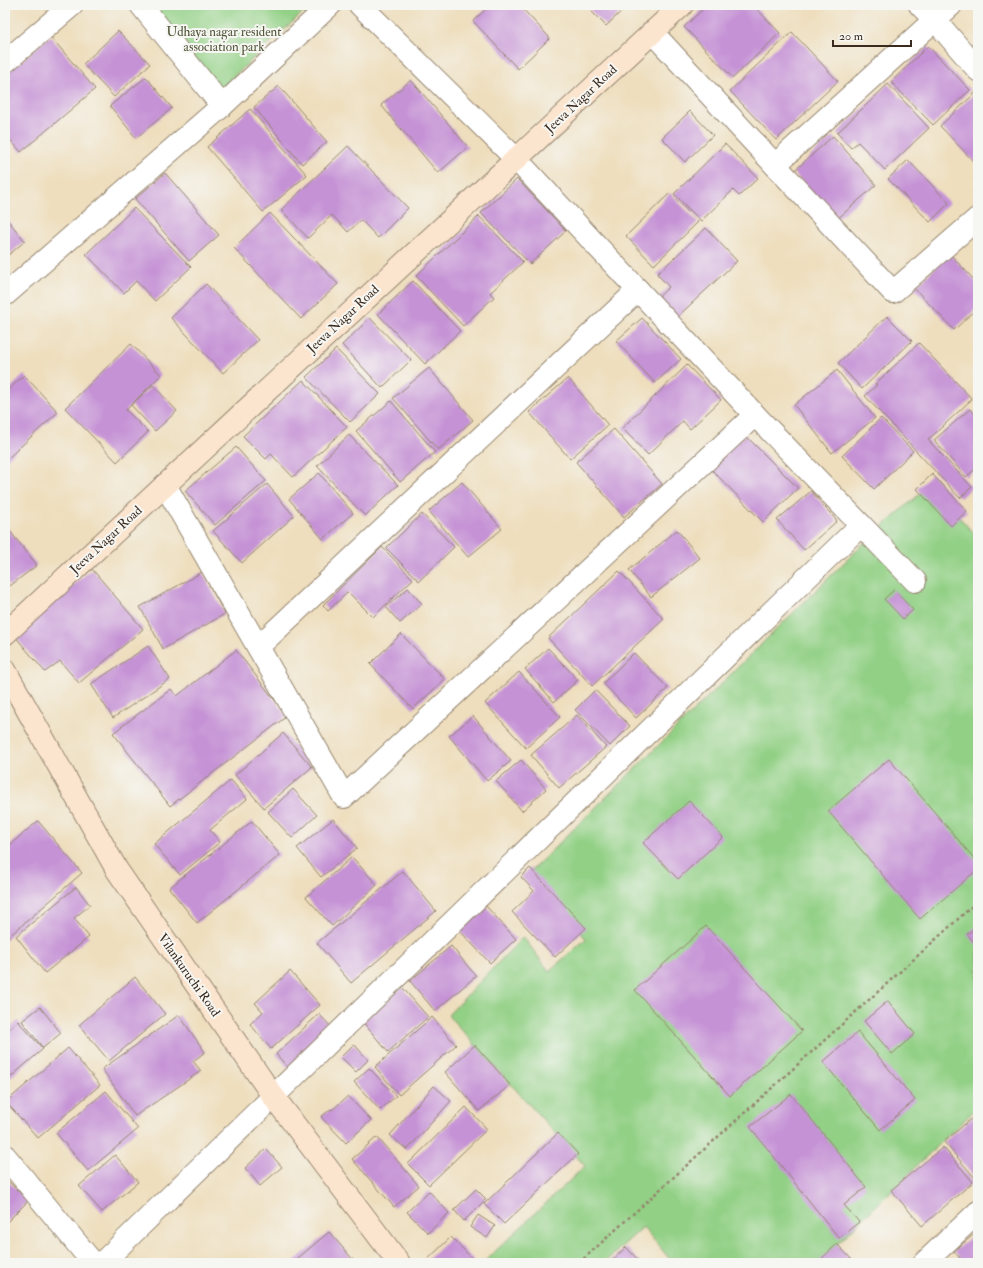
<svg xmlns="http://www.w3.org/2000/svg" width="983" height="1268" font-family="'IM FELL Double Pica',serif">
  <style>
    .green { fill: #92d085; stroke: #667d52 }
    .building { fill: #c592d5 }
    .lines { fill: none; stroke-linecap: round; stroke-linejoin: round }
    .street-casing { stroke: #94846e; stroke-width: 24 }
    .secondary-casing { stroke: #94846e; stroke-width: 24 }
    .path { stroke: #94846e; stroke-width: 2.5; stroke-dasharray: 3 3; stroke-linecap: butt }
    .street { stroke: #fff; stroke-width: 22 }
    .secondary { stroke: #fce5cf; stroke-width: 22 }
    .labels { text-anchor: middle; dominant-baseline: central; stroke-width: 4; stroke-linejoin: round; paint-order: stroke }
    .park-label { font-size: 13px; fill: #515438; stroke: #f6f6f2 }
    .street-label { font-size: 13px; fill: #3b2a1e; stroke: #f6f6f2 }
  </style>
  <rect width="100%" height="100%" fill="#f6f6f2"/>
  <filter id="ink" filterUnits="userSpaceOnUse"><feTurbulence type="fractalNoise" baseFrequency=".025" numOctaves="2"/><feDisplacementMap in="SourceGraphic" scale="8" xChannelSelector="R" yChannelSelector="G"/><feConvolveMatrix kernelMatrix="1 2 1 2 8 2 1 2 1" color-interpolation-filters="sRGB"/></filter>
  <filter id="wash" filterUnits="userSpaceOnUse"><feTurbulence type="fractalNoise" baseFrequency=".012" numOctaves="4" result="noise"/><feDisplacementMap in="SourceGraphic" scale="16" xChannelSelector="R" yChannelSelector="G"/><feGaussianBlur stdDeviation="0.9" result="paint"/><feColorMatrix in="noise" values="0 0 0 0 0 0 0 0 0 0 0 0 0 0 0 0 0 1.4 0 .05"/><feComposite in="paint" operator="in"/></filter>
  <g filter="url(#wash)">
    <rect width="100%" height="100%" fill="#eedebd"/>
    <g class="green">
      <path d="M 152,5 L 311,5 L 219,90 Z"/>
      <path d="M 930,485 L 978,538 L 978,1107 L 938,1145 L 818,1263 L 673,1263 L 643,1227 L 604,1263 L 483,1263 L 585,1166 L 448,1015 L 523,937 L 549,971 L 586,939 L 531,871 L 866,541 Z"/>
    </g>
    <g id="blocks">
      <g class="building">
        <path d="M 490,5 L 519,5 L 550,38 L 518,69 L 473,21 Z"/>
        <path d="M 585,5 L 628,5 L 606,26 Z"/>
        <path d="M 707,5 L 753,5 L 780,33 L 733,78 L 684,27 Z"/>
        <path d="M 118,31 L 150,64 L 114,97 L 83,64 Z"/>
        <path d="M 792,32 L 838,81 L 776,140 L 730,91 Z"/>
        <path d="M 50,36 L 95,89 L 21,152 L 5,134 L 5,75 Z"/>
        <path d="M 928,46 L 970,90 L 933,125 L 891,82 Z"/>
        <path d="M 146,77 L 172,108 L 136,138 L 110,106 Z"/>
        <path d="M 411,80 L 468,147 L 438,173 L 381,105 Z"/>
        <path d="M 888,84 L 929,128 L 885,170 L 858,142 L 851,148 L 837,133 Z"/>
        <path d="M 279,86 L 327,142 L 302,164 L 254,107 Z"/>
        <path d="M 976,92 L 978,94 L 978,162 L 976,164 L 940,126 Z"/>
        <path d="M 250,109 L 307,175 L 263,212 L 207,147 Z"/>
        <path d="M 690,111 L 713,135 L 685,162 L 662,138 Z"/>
        <path d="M 833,136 L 876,185 L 835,221 L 793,172 Z"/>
        <path d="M 725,144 L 758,178 L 739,196 L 733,190 L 701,221 L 674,194 Z"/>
        <path d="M 348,146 L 408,208 L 378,238 L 361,220 L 348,232 L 332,215 L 308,238 L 281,210 Z"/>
        <path d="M 908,160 L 949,203 L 930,222 L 888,179 Z"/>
        <path d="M 165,173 L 219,235 L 189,261 L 135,199 Z"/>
        <path d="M 517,179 L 566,231 L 530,264 L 481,213 Z"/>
        <path d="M 670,193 L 698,222 L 654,265 L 626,236 Z"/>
        <path d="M 134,208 L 191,267 L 155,301 L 136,281 L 124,293 L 86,254 Z"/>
        <path d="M 270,213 L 338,284 L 301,319 L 234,248 Z"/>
        <path d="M 479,216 L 523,262 L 490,293 L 494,297 L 463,326 L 416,276 Z"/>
        <path d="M 5,217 L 25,241 L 5,258 Z"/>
        <path d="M 706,228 L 737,261 L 674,320 L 655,300 L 669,287 L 657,274 Z"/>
        <path d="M 950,254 L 978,284 L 978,307 L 954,330 L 914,288 Z"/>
        <path d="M 413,281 L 460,331 L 425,364 L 378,314 Z"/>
        <path d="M 206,284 L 258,340 L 223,373 L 171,318 Z"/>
        <path d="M 887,316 L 912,341 L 862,389 L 838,363 Z"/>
        <path d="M 370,318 L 411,360 L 382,388 L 342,345 Z"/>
        <path d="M 642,318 L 681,359 L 655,383 L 616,341 Z"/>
        <path d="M 919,343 L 972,399 L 928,440 L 972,487 L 960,498 L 865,396 L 877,385 L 875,384 Z"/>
        <path d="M 131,344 L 161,375 L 126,410 L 148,432 L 117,462 L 65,408 Z"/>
        <path d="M 336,349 L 380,394 L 350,422 L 306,377 Z"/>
        <path d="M 687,365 L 721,400 L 690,429 L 683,421 L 648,455 L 622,428 Z"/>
        <path d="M 429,368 L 473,420 L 438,450 L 393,398 Z"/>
        <path d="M 837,370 L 875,418 L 832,453 L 794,405 Z"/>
        <path d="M 24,375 L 58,412 L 5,461 L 5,393 Z"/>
        <path d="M 568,378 L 608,425 L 570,459 L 529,412 Z"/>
        <path d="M 303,380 L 347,427 L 293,477 L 271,454 L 266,459 L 243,436 Z"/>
        <path d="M 153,385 L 177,411 L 155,431 L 131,405 Z"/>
        <path d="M 391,401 L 435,452 L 400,482 L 356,431 Z"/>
        <path d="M 970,409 L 978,417 L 978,467 L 966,477 L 934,440 Z"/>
        <path d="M 881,418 L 913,451 L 874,489 L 842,456 Z"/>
        <path d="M 614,429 L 662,484 L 624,517 L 576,462 Z"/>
        <path d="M 349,435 L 398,485 L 365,516 L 317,466 Z"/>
        <path d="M 745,435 L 798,488 L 763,522 L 710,468 Z"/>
        <path d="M 236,447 L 266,481 L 215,525 L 185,491 Z"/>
        <path d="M 319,473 L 353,513 L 323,539 L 289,499 Z"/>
        <path d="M 932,474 L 967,511 L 951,526 L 917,489 Z"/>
        <path d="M 462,482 L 502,529 L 468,557 L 429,511 Z"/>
        <path d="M 267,484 L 294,516 L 242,563 L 213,531 Z"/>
        <path d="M 811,491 L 837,521 L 804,550 L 777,520 Z"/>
        <path d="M 422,514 L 454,547 L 419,581 L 386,548 Z"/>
        <path d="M 5,525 L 37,565 L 10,586 L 5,580 Z"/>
        <path d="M 677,530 L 700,558 L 651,597 L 629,570 Z"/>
        <path d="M 382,547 L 413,579 L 373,617 L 348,592 L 328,611 L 323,605 Z"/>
        <path d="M 92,569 L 143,629 L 79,683 L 60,661 L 45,672 L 14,635 Z"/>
        <path d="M 619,571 L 664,619 L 592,686 L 548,638 Z"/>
        <path d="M 202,572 L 225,614 L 163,649 L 140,607 Z"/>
        <path d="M 408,588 L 422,604 L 400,623 L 386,607 Z"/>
        <path d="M 894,590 L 913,610 L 903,619 L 884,599 Z"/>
        <path d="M 401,634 L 445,679 L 413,709 L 370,664 Z"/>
        <path d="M 148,646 L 170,679 L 113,718 L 91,684 Z"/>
        <path d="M 548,648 L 578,680 L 554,702 L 525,669 Z"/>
        <path d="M 236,650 L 287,716 L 170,806 L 113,733 L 171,689 L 177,696 Z"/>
        <path d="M 634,653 L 668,688 L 636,718 L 603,683 Z"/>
        <path d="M 519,672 L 560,717 L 526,748 L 485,703 Z"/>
        <path d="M 595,690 L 630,726 L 610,746 L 575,710 Z"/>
        <path d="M 577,715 L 606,747 L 559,788 L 531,755 Z"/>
        <path d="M 473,716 L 511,761 L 487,781 L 449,736 Z"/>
        <path d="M 283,733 L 312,767 L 264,808 L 235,775 Z"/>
        <path d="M 889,759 L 978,863 L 978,869 L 920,919 L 828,811 Z"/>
        <path d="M 521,760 L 546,789 L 522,811 L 496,781 Z"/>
        <path d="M 231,780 L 247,799 L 210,830 L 220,842 L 180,875 L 154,844 Z"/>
        <path d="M 293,789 L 317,815 L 292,838 L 268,812 Z"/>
        <path d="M 689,801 L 723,837 L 678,879 L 643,843 Z"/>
        <path d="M 333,819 L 357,848 L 321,877 L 297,848 Z"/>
        <path d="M 38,821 L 82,873 L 5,940 L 5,849 Z"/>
        <path d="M 252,821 L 280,855 L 197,923 L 169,888 Z"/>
        <path d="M 352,857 L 377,885 L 332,926 L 306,897 Z"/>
        <path d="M 530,868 L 586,928 L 555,957 L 512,912 L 534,891 L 521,877 Z"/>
        <path d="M 403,871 L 436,911 L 351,983 L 317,943 Z"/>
        <path d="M 76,887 L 90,905 L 74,918 L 89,937 L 45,973 L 16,936 Z"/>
        <path d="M 485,905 L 516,939 L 490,963 L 459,930 Z"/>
        <path d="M 978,925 L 978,947 L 967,934 Z"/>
        <path d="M 706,926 L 802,1031 L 730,1096 L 635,990 Z"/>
        <path d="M 451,946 L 476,976 L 435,1011 L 410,981 Z"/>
        <path d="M 290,971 L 320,1005 L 271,1049 L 250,1024 L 263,1012 L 255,1003 Z"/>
        <path d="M 135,977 L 165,1014 L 109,1061 L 79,1025 Z"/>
        <path d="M 402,987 L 428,1017 L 388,1052 L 362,1021 Z"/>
        <path d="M 888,1001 L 915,1034 L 892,1054 L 864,1021 Z"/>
        <path d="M 40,1007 L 61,1033 L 43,1048 L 22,1021 Z"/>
        <path d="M 319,1014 L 333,1029 L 289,1069 L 276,1054 Z"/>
        <path d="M 179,1015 L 205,1052 L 193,1061 L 201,1071 L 135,1116 L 102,1069 Z"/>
        <path d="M 432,1017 L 456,1045 L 399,1095 L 375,1067 Z"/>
        <path d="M 18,1021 L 43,1049 L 5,1082 L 5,1033 Z"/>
        <path d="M 858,1032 L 915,1100 L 880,1130 L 823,1062 Z"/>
        <path d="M 354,1044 L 368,1060 L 356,1072 L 341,1057 Z"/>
        <path d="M 475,1045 L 510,1085 L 479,1111 L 445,1072 Z"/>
        <path d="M 68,1048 L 100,1085 L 38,1138 L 6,1102 Z"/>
        <path d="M 369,1068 L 396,1096 L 380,1110 L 354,1082 Z"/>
        <path d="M 434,1086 L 451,1101 L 407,1150 L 390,1135 Z"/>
        <path d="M 106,1091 L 138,1129 L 88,1171 L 56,1133 Z"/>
        <path d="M 791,1094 L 866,1187 L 844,1205 L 859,1222 L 839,1238 L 750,1127 Z"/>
        <path d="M 348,1096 L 371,1120 L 346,1143 L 321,1117 L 331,1109 L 332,1110 Z"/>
        <path d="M 466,1107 L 487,1129 L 429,1185 L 408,1164 Z"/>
        <path d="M 978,1113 L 978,1177 L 976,1179 L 944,1142 Z"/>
        <path d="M 558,1133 L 578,1154 L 504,1224 L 484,1204 Z"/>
        <path d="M 377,1137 L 419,1186 L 394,1207 L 352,1159 Z"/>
        <path d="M 943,1147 L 973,1182 L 922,1226 L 891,1190 Z"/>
        <path d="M 266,1149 L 282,1167 L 260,1186 L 245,1168 Z"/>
        <path d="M 115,1155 L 138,1182 L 102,1212 L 79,1186 Z"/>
        <path d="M 5,1178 L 28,1201 L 5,1224 Z"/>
        <path d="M 476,1189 L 486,1199 L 464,1221 L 454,1210 Z"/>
        <path d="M 429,1191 L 449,1213 L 428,1233 L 407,1212 Z"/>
        <path d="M 478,1215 L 495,1226 L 487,1238 L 470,1227 Z"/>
        <path d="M 978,1231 L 978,1263 L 964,1263 L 954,1251 Z"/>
        <path d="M 329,1232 L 356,1263 L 292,1263 Z"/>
        <path d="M 451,1237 L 474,1260 L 471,1263 L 424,1263 Z"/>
        <path d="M 837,1244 L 855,1263 L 817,1263 Z"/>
        <path d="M 626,1247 L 641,1263 L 609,1263 Z"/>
      </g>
    </g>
  </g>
  <g filter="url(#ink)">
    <use href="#blocks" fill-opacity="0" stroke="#94846e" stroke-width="1"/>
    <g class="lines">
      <g class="street-casing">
        <g id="street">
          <path d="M 141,5 L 222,106"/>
          <path d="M 360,5 L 516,159 L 638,290"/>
          <path d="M 920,5 L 935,20 L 978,70"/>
          <path d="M 951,5 L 775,165 L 893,292 L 978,218"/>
          <path d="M 652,32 L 775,165"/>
          <path d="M 5,62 L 72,5"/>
          <path d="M 5,295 L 222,106 L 330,5"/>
          <path d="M 165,485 L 344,797 L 755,415"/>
          <path d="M 258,647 L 638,290 L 755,415 L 915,581"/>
          <path d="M 5,1156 L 93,1263"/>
          <path d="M 102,1263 L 861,525"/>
          <path d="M 924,1263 L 978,1212"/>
        </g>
      </g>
      <g class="secondary-casing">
        <g id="secondary">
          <path d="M 5,634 L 682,5"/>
          <path d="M 5,670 L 117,870 L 273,1096 L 399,1263"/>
        </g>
      </g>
      <path class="path" d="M 579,1263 L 978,901"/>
      <use href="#street" class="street"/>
      <use href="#secondary" class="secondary"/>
    </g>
  </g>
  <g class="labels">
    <g class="park-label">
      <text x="224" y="32">Udhaya nagar resident<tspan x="224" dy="15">association park</tspan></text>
    </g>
    <g class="street-label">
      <text transform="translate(581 99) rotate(-43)">Jeeva Nagar Road</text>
      <text transform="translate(343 319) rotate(-43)">Jeeva Nagar Road</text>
      <text transform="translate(106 540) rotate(-43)">Jeeva Nagar Road</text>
      <text transform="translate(189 975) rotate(55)">Vilankuruchi Road</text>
    </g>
  </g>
  <rect width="983" height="1268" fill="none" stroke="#f6f6f2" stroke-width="20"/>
  <path d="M833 40v6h78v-6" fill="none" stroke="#3b2a1e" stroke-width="2"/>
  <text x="839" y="40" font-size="12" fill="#3b2a1e" stroke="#f6f6f2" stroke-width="3" paint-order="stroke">20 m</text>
</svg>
